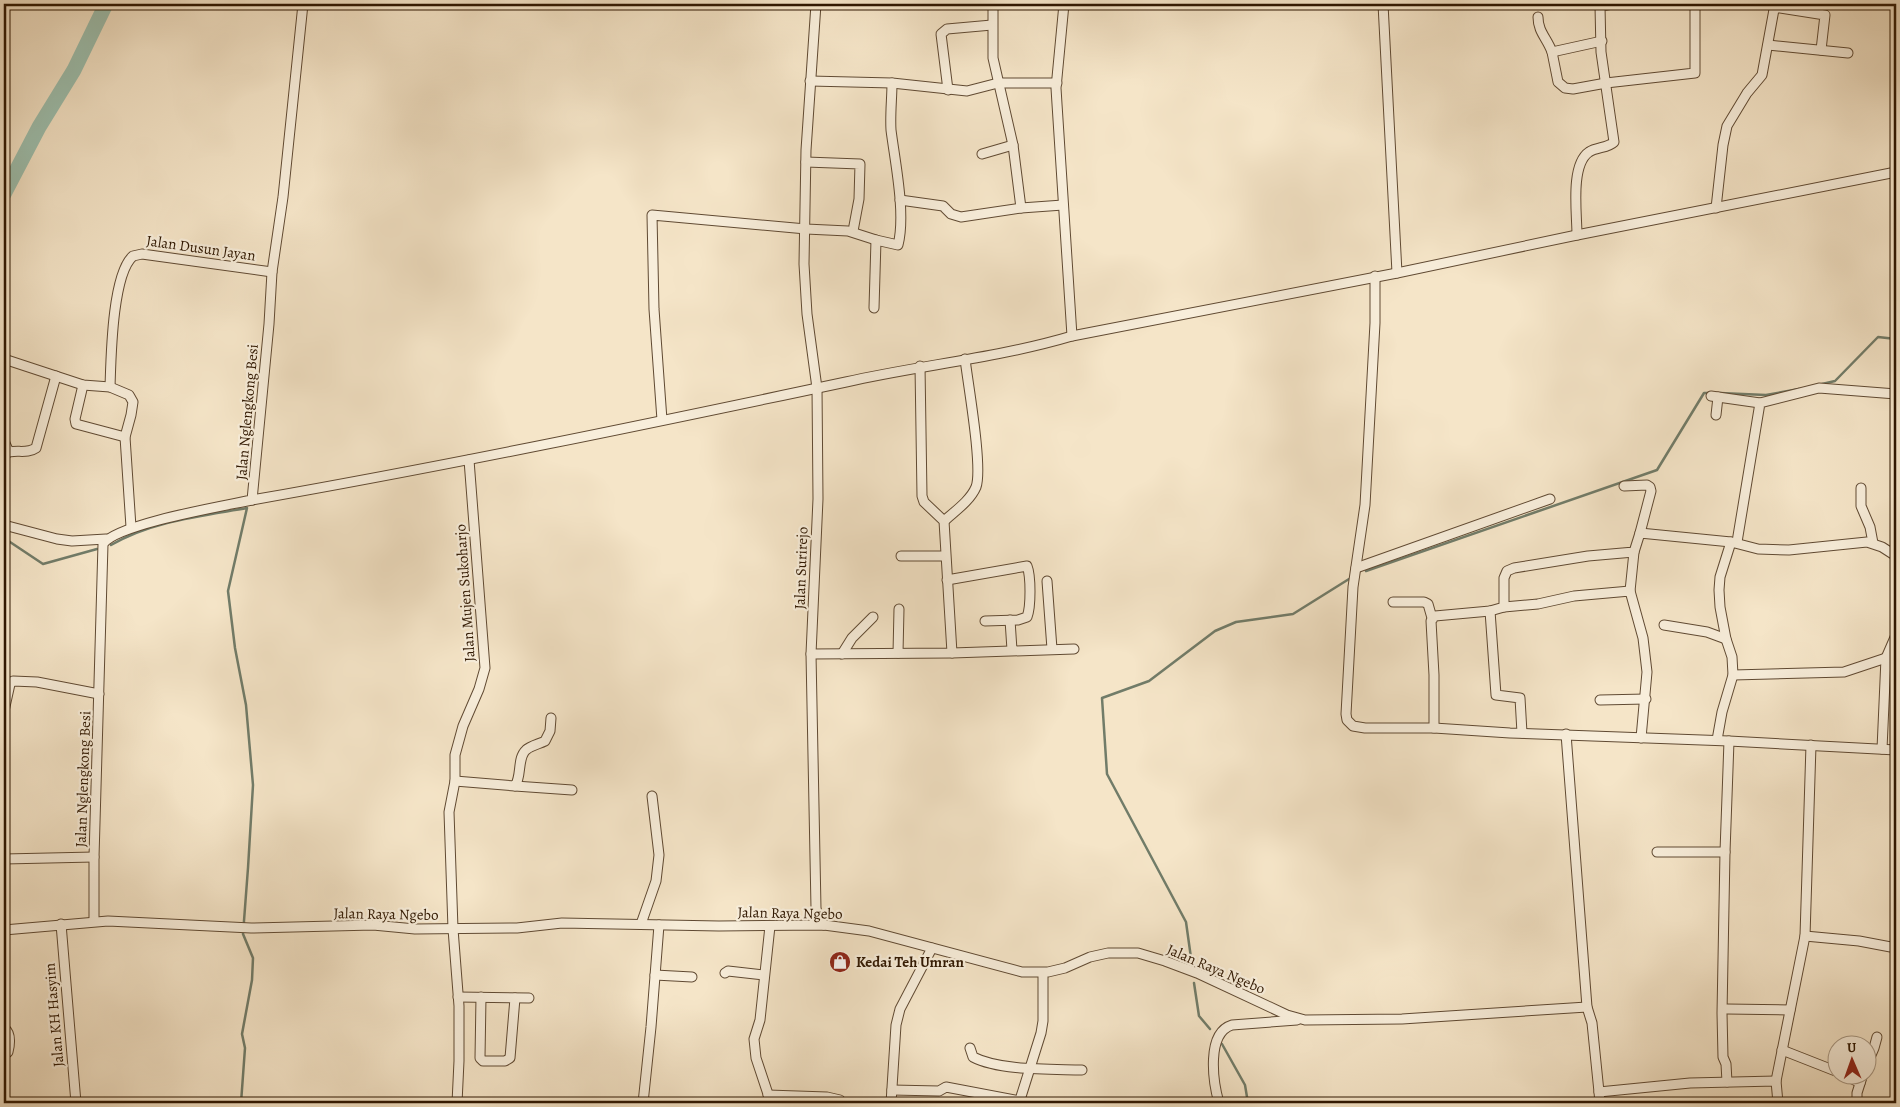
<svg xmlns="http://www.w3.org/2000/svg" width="1900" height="1107" font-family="Alegreya,serif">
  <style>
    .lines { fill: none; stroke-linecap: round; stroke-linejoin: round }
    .stream { stroke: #717c69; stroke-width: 2.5 }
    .river { stroke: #9dc0af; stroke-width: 15 }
    .minor-casing { stroke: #604a33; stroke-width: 11 }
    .minor { stroke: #f8eedb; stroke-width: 9 }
    .labels { text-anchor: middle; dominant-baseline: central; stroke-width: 4.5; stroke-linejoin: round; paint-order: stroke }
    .street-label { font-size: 15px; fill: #2f1701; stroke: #f8eedb }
    .poi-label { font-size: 15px; font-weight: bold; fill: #2f1701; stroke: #f8eedb; text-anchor: start }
  </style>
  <rect width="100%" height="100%" fill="#f5e5c8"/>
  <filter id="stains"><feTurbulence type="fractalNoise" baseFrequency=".004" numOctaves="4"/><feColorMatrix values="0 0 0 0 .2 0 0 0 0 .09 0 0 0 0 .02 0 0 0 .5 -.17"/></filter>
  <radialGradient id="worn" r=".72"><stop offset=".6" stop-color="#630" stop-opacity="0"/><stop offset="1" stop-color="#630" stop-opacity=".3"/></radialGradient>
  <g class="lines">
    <g class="stream">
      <path d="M 1822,384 L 1835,381 L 1878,337 L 1896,339"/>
      <path d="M 1720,393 L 1766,395 L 1799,389"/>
      <path d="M 4,538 L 43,564 L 97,549"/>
      <path d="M 111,545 C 152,521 201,516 247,508 L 228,591 L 235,648 L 246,705 L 253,785 L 248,868 L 243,934 L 253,958 L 252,980 L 242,1034 L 245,1048 L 241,1103"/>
      <path d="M 1366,571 L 1657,470 L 1704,393 L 1710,393"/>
      <path d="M 1192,965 L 1186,922 L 1107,774 L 1102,698 L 1149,681 L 1215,631 L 1236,622 L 1293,614 L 1349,579"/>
      <path d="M 1194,983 L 1199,1016 L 1210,1029"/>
      <path d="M 1222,1044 L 1245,1085 L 1248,1103"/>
    </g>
    <path class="river" d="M 4,194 L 39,127 L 74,70 L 106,4"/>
    <g class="minor-casing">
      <g id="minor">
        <path d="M 816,4 L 806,150 L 804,264 L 807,314 L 817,388 L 818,499 L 811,654 L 816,908 L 818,917 L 824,925"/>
        <path d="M 993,4 L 993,58 L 1013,145 L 1021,208"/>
        <path d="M 1064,4 L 1056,88 L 1057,104 L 1072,336"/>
        <path d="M 1383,4 L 1397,273"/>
        <path d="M 1773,7 L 1825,15 L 1821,50"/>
        <path d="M 1538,17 C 1538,32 1547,38 1552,52 L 1602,41"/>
        <path d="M 1768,45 L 1848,53"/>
        <path d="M 1552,52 L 1558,82 L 1565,88 L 1573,89 L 1606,83 L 1695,73 L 1695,4"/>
        <path d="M 810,81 L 892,83 L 967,91 L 998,83 L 1057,83"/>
        <path d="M 948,90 L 941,34 L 947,29 L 992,25"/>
        <path d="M 982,154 L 1013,145"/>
        <path d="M 806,162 L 860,164 L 859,199 L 853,231"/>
        <path d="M 900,200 L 943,206 L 951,214 L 961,217 L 1021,208 L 1063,205"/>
        <path d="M 1716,208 L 1723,145 L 1727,126 L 1747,93 L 1762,75 L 1775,4"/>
        <path d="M 1577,235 C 1577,214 1570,165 1589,152 C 1597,147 1608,148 1614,142 L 1601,52 L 1600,6 L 1613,4"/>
        <path d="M 1375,276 L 1375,323 L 1365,505 L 1353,587 L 1346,714 L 1347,720 L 1353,726 L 1365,728 L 1434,728 L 1510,733 L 1729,741 L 1896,750"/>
        <path d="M 874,308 L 876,240 L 898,245 C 906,214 895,162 891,130 C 890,114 892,98 892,83"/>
        <path d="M 4,359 L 83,385 L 110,387 L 129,395 L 133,402 L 131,415 L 125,437 L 131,527"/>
        <path d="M 920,366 L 922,496 L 924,502 L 944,521 L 952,653"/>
        <path d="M 83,385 L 75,419 L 76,424 L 125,437"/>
        <path d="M 110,387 C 111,359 112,274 133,256 L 142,254 L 272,272"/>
        <path d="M 1711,396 L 1760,403"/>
        <path d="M 1716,415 L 1718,397"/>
        <path d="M 662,420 L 654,309 L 652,215 L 806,229 L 848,231 L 876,240"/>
        <path d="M 4,441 L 9,452"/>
        <path d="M 4,454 C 14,448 26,455 36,448 L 56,376"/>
        <path d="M 1624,486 L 1647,485 L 1650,487 L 1651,491 L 1640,533"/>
        <path d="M 1861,488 L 1861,506 L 1870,527 L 1873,543"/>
        <path d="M 252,500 C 451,465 648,424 846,382 C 921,365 998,358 1072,336 L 1397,273 L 1577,235 L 1896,172"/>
        <path d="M 944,521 C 955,511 970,501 976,487 C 983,468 968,384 965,359"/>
        <path d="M 4,525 L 57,539 L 72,541 L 106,539"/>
        <path d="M 1737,542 L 1760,403 L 1819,388 L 1896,394"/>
        <path d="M 901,556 L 945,556"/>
        <path d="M 1356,568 L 1550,499"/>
        <path d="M 947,580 L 1027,566 C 1031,576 1031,607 1027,617 L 1018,620 L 985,621"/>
        <path d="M 1047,581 L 1052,649"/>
        <path d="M 1630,591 L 1634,552"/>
        <path d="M 1393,602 L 1424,602 L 1428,604 L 1432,618"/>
        <path d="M 1504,607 L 1538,604 L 1574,596 L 1630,591 L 1643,638 L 1647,672 L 1641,738"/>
        <path d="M 1490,611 L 1496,695 L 1520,698 L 1522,733"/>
        <path d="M 1010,620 L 1012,650"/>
        <path d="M 1664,625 L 1707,632 L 1726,639"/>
        <path d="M 898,653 L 899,609"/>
        <path d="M 811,654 L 952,653 L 1074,649"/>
        <path d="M 842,654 L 852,638 L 873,617"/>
        <path d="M 1733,675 L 1844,672 L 1886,658"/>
        <path d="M 1600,700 L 1646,699"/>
        <path d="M 4,711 L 10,684 L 13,681 L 37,682 L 99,694"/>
        <path d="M 1434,728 L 1434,675 L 1431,621 L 1435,616 L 1490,611 L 1504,607 L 1504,578 L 1507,571 L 1514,568 L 1588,556 L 1634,552 L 1640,533 L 1731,542"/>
        <path d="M 1566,734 L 1587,1007 L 1592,1023 L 1599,1092 L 1690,1083 L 1776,1081 L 1778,1103"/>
        <path d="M 1717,740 L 1722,712 L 1733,675 L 1732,657 L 1726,639 L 1720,607 L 1719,590 L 1720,577 L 1731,542 L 1758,549 L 1789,550 L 1867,542 L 1882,547 L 1896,556"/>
        <path d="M 1882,749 L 1886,658 L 1896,635"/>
        <path d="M 455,781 L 515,786 C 522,776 517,758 526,750 C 530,746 539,744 545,741 L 550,731 L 551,718"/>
        <path d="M 515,786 L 572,790"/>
        <path d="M 1657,852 L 1725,852 L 1729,741"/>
        <path d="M 1725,852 L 1722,1013 L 1723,1057 L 1726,1064 L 1727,1082"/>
        <path d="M 4,859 L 94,857"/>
        <path d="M 94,921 L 94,857 L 103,544 C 117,524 224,506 252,500 L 269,324 L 272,272 L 283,197 L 303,4"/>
        <path d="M 61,924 L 76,1103"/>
        <path d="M 641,924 L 656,881 L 659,855 L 652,796"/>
        <path d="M 770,926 L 760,1020 L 754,1039 L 756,1058 L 771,1103"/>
        <path d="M 4,930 L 108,921 L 251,928 L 373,925 L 415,929 L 517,928 L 562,923 L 719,926 L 824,925 L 869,931 L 1022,972 L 1048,972 L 1065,968 L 1090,957 L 1108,953 L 1138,953 L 1165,961 L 1197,973 L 1287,1015 L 1305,1020 L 1402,1019 L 1587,1007"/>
        <path d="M 1805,936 L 1859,941 L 1896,948"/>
        <path d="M 725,973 L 728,971 L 764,975"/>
        <path d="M 655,975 L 692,977"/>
        <path d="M 458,997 L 529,998"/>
        <path d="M 481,997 L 480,1058 L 483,1061 L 505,1061 L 510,1058 L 515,998"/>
        <path d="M 1727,1009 L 1790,1010"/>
        <path d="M 4,1028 C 11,1033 10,1044 8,1052 L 4,1055"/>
        <path d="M 970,1048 L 973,1057 C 1000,1071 1051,1069 1082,1070"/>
        <path d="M 1782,1050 L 1838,1072"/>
        <path d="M 1868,1062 L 1874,1048 L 1877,1037"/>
        <path d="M 1843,1074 L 1860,1083"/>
        <path d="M 1776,1081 L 1805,936 L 1811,745"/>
        <path d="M 892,1090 L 939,1091 L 946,1087 L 1020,1101"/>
        <path d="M 1599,1092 L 1600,1103"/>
        <path d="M 768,1095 L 827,1097 L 840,1100 L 841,1103"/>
        <path d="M 457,1103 L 459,1061 L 459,1006 L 453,929 L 449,812 L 455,781 L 455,755 L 463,726 L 479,689 L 485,668 L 469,460"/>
        <path d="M 643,1103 L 651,1027 L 659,925"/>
        <path d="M 891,1103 L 896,1025 L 900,1009 L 932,948"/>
        <path d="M 1019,1103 L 1041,1033 L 1043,1021 L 1043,973"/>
        <path d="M 1219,1103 C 1213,1082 1206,1033 1232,1025 L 1297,1020"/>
        <path d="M 1857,1103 L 1857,1093 L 1863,1074"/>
      </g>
    </g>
    <use href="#minor" class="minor"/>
  </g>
  <defs>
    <g id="shop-disc" transform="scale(1.125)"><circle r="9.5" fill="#8f2418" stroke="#f8eedb"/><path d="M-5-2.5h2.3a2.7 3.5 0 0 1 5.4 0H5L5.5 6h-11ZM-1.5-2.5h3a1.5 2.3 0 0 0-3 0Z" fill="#fff"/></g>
  </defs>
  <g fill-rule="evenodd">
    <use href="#shop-disc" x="840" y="962"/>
  </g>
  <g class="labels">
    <g class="street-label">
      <text transform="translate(201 248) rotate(8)">Jalan Dusun Jayan</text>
      <text transform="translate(247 412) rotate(-85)">Jalan Nglengkong Besi</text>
      <text transform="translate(801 568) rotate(-88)">Jalan Surirejo</text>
      <text transform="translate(465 593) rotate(-94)">Jalan Mujen Sukoharjo</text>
      <text transform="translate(83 779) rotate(-88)">Jalan Nglengkong Besi</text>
      <text transform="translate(790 913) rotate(1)">Jalan Raya Ngebo</text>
      <text transform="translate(386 914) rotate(1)">Jalan Raya Ngebo</text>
      <text transform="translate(1216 969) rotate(23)">Jalan Raya Ngebo</text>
      <text transform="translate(54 1015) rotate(-95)">Jalan KH Hasyim</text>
    </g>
    <g class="poi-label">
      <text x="856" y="962">Kedai Teh Umran</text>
    </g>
  </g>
  <rect width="1900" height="1107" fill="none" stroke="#f5e5c8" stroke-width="20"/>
  <rect x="5" y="5" width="1890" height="1097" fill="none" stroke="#2f1701" stroke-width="2.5"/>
  <rect x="10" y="10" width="1880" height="1087" fill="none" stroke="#2f1701"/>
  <g transform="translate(1852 1060) rotate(358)"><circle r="24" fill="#f8eedb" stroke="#a89884"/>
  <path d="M0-4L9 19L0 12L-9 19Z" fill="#8f2418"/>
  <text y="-8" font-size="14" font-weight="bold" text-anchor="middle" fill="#2f1701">U</text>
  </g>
  <rect width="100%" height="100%" filter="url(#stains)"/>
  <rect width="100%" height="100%" fill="url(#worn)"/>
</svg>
